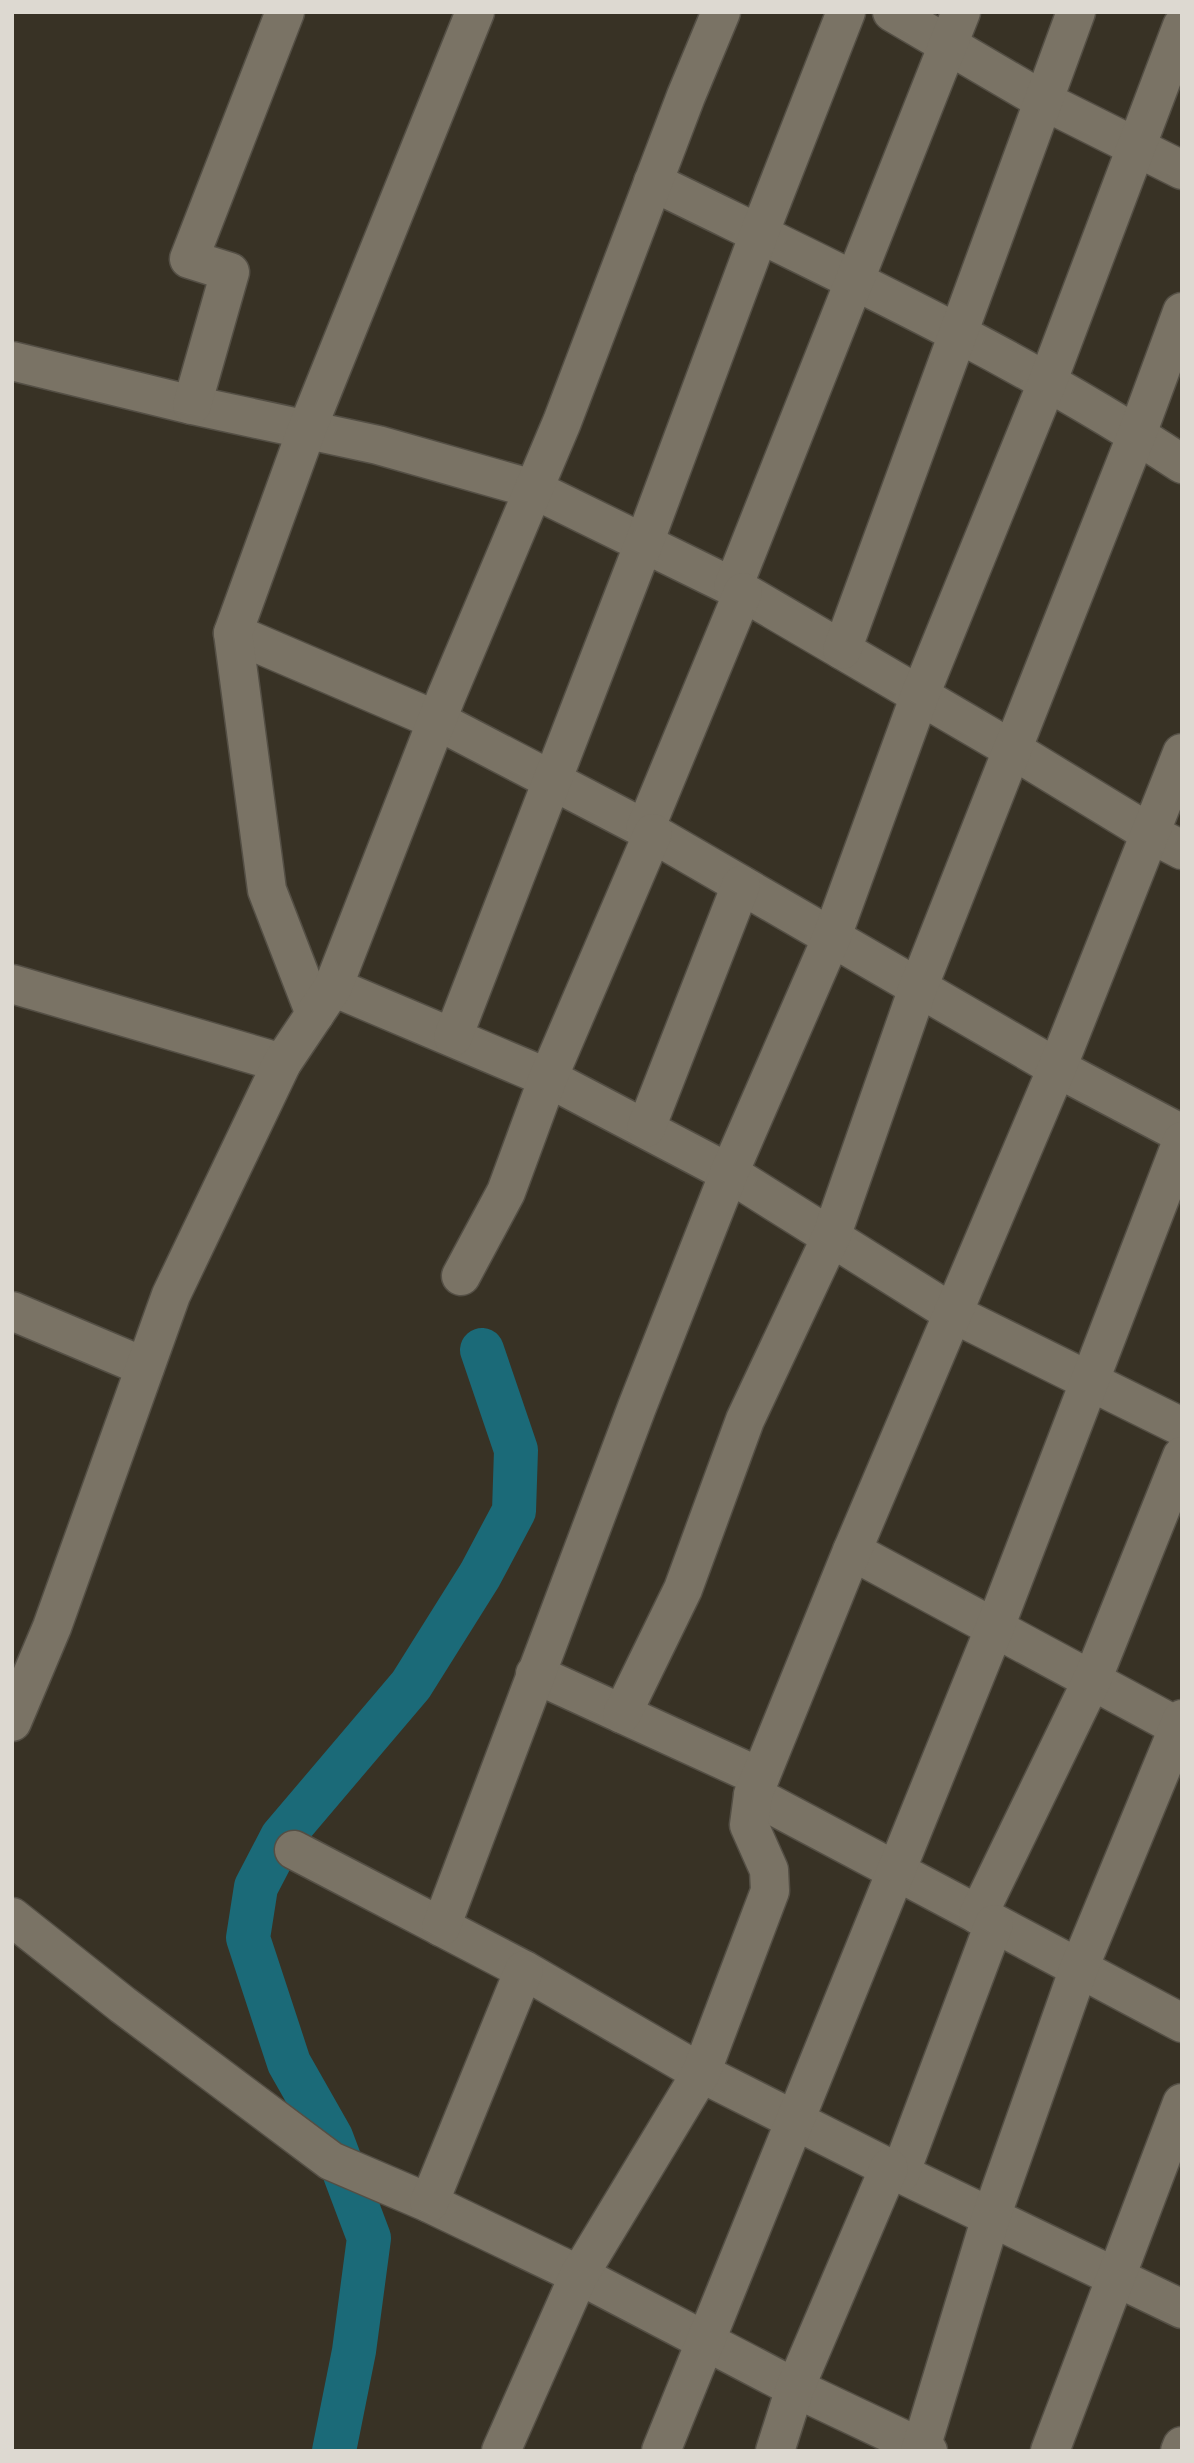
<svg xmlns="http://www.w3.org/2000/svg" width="1194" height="2463" font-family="'DejaVu Sans',sans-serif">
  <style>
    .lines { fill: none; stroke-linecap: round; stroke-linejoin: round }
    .canal { stroke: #1b6a78; stroke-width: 44 }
    .minor-casing { stroke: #544f45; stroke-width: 41 }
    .minor { stroke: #7a7365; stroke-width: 38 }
  </style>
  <rect width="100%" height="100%" fill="#383225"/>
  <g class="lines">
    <path class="canal" d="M 334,2451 L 354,2351 L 369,2238 L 331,2137 L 289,2063 L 248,1938 L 256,1887 L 282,1837 L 411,1685 L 480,1575 L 514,1511 L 516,1450 L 482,1350"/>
    <g class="minor-casing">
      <g id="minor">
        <path d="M 892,12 L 1042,100 L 1182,170"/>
        <path d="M 653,182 C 832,270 1015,354 1182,464"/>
        <path d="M 12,361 L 192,405 L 378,445 L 533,489 L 743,592 L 1013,750 L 1151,834 L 1182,850"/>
        <path d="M 192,405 L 230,272 L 189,259 L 285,12"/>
        <path d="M 733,587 L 961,12"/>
        <path d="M 233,633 L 438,721 L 645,829 L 1057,1068 L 1182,1134"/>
        <path d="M 842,650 L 1076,12"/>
        <path d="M 645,829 L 743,592"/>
        <path d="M 12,984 L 282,1063"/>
        <path d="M 333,987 L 548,1078 L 729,1173 L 952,1313 L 1182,1427"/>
        <path d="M 315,1014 L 267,890 L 233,633 L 307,429 L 475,12"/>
        <path d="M 453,1037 L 644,543 L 759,234 L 846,12"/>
        <path d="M 646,1128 L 741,885"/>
        <path d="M 461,1276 L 506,1192 L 548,1078 L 653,833"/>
        <path d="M 12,1311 L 145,1367"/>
        <path d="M 852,1551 L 1182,1729"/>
        <path d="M 535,1674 L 760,1777"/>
        <path d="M 622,1714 L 683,1589 L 745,1420 L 831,1237 L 918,988 L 1137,434 L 1182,312"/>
        <path d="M 12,1722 L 52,1627 L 171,1295 L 282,1063 L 333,987 L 446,697 L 562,422 L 686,96 L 721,12"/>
        <path d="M 753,1795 L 1182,2023"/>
        <path d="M 294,1850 L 524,1970 L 701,2073 L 889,2168 L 1182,2309"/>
        <path d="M 978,1915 L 1092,1680 L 1182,1456"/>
        <path d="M 12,1917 L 123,2005 L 331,2161 L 429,2203 L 579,2275 L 795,2388 L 928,2451"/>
        <path d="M 441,1927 L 637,1407 L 729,1173 L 831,939 L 920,695 L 1047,383 L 1182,26"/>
        <path d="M 900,2174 L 994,1924"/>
        <path d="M 429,2203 L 524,1970"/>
        <path d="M 501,2451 L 579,2275 L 701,2073 L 770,1891 L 769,1870 L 749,1825 L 753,1795 L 852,1551 L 1057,1068 L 1182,753"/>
        <path d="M 661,2451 L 995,1627 L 1182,1141"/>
        <path d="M 775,2451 L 795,2388 L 889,2168"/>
        <path d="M 920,2451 L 991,2217 L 1079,1968 L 1182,1719"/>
        <path d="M 1050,2451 L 1182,2103"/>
        <path d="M 1180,2451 L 1182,2446"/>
      </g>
    </g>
    <use href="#minor" class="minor"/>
  </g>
  <rect width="1194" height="2463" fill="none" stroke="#ddd9d1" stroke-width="28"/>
</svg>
